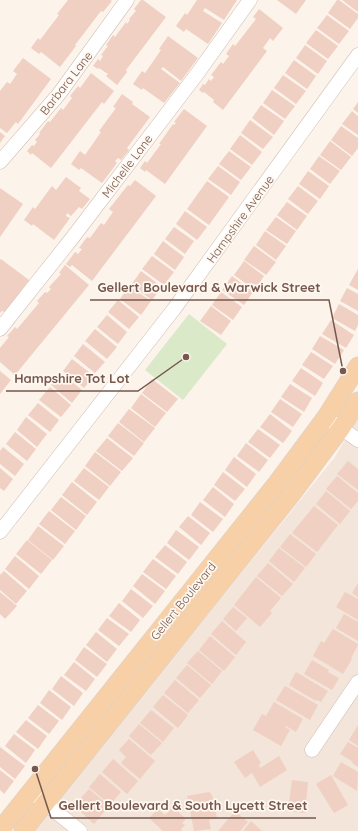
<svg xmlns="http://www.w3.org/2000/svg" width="358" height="831" font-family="Quicksand,sans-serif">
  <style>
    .residential { fill: #f3e5d9 }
    .green { fill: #daeac9 }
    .building { fill: #f0d0c3 }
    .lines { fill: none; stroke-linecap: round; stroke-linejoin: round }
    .minor-casing { stroke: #d0bdb3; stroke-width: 15 }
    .major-casing { stroke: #d9d0cd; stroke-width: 19 }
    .minor { stroke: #fff; stroke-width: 14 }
    .major { stroke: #f7d0a7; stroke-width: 18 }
    .labels { text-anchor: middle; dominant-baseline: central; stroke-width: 3.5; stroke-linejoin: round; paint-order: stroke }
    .street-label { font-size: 12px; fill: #76584e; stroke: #fef8f1 }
    .leader { fill: none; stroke: #76584e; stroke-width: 1.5 }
    .callout-dot { fill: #76584e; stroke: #fef8f1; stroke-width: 1.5 }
    .callout-label { font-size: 13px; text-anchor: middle; font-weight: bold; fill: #76584e; stroke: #fef8f1; stroke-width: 3.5; stroke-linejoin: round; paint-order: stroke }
  </style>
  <rect width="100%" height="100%" fill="#fcf3eb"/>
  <path class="residential" d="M 358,417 L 358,831 L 33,831 L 335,457 Z"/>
  <path class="green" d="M 189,314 L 227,344 L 183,400 L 145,370 Z"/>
  <g class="building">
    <path d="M 68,0 L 110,0 L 112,1 L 103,12 L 101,11 L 75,45 L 76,46 L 60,67 L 41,52 L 39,54 L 31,48 L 38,38 L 40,40 L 59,15 L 57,14 Z"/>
    <path d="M 141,0 L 143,0 L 166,17 L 126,70 L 127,72 L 117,85 L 106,76 L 108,74 L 99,68 L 98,69 L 93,66 L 98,59 L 100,61 L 103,56 L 101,55 L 108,46 L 106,45 L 113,35 L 115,37 L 126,22 L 127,24 L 130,20 L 129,19 L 136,11 L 134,9 Z"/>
    <path d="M 197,0 L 237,0 L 224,20 L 205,8 L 203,11 L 222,23 L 208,44 L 186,29 L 184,32 L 176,26 L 185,13 L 187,15 Z"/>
    <path d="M 277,0 L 306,0 L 296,14 Z"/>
    <path d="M 337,0 L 339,0 L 358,14 L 358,18 L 350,29 L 328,13 Z"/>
    <path d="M 342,0 L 358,0 L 358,12 Z"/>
    <path d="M 259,9 L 283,28 L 273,41 L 270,38 L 263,48 L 267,51 L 223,110 L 213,102 L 214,100 L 204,92 L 203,93 L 199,90 L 203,84 L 205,85 L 209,79 L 211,81 L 214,77 L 211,75 L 221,62 L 223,64 L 229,56 L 226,54 L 233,44 L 235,46 L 256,19 L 253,17 Z"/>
    <path d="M 327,15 L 349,31 L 339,44 L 317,28 Z"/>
    <path d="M 316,30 L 338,46 L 328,59 L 306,43 Z"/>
    <path d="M 168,36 L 198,58 L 181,81 L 163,67 L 161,69 L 180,83 L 164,103 L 143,88 L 142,90 L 133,84 L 142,71 L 145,73 L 161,50 L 159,49 Z"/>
    <path d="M 305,45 L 327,61 L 318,74 L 296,58 Z"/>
    <path d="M 23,58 L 51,79 L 18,124 L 16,122 L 7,133 L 0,128 L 0,91 L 7,82 L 10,84 L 17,74 L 13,71 Z"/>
    <path d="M 294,60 L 316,76 L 307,89 L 285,73 Z"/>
    <path d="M 91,73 L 114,91 L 104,104 L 102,102 L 51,168 L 32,153 L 31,155 L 27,151 L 32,145 L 34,146 L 37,142 L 35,140 L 40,134 L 39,133 L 48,121 L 50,122 L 61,108 L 63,110 L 72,98 L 70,96 L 78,86 L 80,88 Z"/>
    <path d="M 283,75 L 306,91 L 296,104 L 274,88 Z"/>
    <path d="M 272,90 L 295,106 L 285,119 L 263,103 Z"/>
    <path d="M 122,94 L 133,102 L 132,104 L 150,117 L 127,148 L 129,150 L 121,160 L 118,158 L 115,161 L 117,163 L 102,183 L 81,168 L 79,170 L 71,164 L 80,151 L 85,155 L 101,132 L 99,131 L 116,108 L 113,107 Z"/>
    <path d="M 358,102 L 358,113 L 353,109 Z"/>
    <path d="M 261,105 L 284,121 L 274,135 L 252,118 Z"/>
    <path d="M 184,109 L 207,126 L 165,184 L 146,170 L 145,172 L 140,168 L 145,161 L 147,163 L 161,144 L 159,144 L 173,124 L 174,125 L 176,123 L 174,122 Z"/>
    <path d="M 352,111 L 358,116 L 358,135 L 342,124 Z"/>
    <path d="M 250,120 L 273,137 L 263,149 L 241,133 Z"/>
    <path d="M 341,126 L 358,138 L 358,148 L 352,156 L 331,140 Z"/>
    <path d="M 0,132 L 5,136 L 0,143 Z"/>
    <path d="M 240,135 L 262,152 L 252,165 L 230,149 Z"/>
    <path d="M 330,141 L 351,157 L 341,170 L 320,155 Z"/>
    <path d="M 229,151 L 251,167 L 241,180 L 219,164 Z"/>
    <path d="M 319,156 L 340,171 L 330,184 L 310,169 Z"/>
    <path d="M 218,166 L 240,182 L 231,195 L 208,179 Z"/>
    <path d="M 308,171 L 329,186 L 320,199 L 299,184 Z"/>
    <path d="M 66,177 L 81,188 L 79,191 L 90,199 L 82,209 L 79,207 L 71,216 L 67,213 L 66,216 L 70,218 L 54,240 L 33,224 L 32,226 L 24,220 L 33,207 L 35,209 L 52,186 L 56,190 Z"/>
    <path d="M 135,180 L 156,196 L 92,281 L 72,265 L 70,267 L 66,264 L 75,252 L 78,254 L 82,249 L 79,248 L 87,237 L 90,238 L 101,223 L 104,225 L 113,212 L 109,209 L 128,185 L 130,186 Z"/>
    <path d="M 207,181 L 229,197 L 209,225 L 187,209 Z"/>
    <path d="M 298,186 L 318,201 L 308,214 L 288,199 Z"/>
    <path d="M 0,188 L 23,204 L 0,237 Z"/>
    <path d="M 287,202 L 307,216 L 297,230 L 277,215 Z"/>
    <path d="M 185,211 L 207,227 L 197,240 L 176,224 Z"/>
    <path d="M 276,217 L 296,231 L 287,244 L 266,230 Z"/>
    <path d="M 174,227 L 194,241 L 185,254 L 165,239 Z"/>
    <path d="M 265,231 L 286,246 L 276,260 L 256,245 Z"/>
    <path d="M 163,241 L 184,257 L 175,270 L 154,254 Z"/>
    <path d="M 254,246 L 276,262 L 266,275 L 244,260 Z"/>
    <path d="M 152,256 L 174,272 L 164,285 L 142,269 Z"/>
    <path d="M 1,259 L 29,280 L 5,312 L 2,311 L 0,313 L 0,260 Z"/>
    <path d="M 244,261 L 264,276 L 255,290 L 234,275 Z"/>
    <path d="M 65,265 L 89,285 L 15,375 L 0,362 L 0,348 L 9,337 L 7,336 L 15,327 L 17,329 L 39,303 L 37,301 L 45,292 L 47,293 L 51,289 L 49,287 L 61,274 L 59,273 Z"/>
    <path d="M 358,269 L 358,290 L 349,285 Z"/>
    <path d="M 141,271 L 162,287 L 152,300 L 131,285 Z"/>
    <path d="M 232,276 L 253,292 L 244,305 L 222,290 Z"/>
    <path d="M 129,286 L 151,301 L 141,315 L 120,299 Z"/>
    <path d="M 347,288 L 358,294 L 358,311 L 340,301 Z"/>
    <path d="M 221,292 L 242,307 L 233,320 L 212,305 Z"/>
    <path d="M 118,300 L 139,317 L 129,329 L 108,312 Z"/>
    <path d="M 339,304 L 358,315 L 358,325 L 355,331 L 332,318 Z"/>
    <path d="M 211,306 L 231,321 L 221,335 L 200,321 Z"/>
    <path d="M 107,315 L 127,332 L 118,344 L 97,327 Z"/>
    <path d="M 331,320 L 354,335 L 346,348 L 322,334 Z"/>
    <path d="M 95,329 L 117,347 L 107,359 L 85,341 Z"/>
    <path d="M 320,336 L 344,350 L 335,364 L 312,349 Z"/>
    <path d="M 83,344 L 105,362 L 95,373 L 74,356 Z"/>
    <path d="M 311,352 L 333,366 L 324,379 L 302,365 Z"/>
    <path d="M 72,359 L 94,376 L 84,388 L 63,371 Z"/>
    <path d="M 301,368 L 323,383 L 315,396 L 292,381 Z"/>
    <path d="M 0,371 L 11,380 L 0,394 Z"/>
    <path d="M 61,373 L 82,390 L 72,403 L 51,385 Z"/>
    <path d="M 152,379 L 178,399 L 167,412 L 142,393 Z"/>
    <path d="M 290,384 L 312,398 L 304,412 L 281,397 Z"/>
    <path d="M 50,387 L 71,405 L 61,417 L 39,400 Z"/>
    <path d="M 141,394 L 166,413 L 155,427 L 131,408 Z"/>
    <path d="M 280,399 L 302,414 L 293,427 L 271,412 Z"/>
    <path d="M 38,403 L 59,420 L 50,432 L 28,415 Z"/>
    <path d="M 129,409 L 155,428 L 144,442 L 119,422 Z"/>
    <path d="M 270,414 L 292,431 L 283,443 L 260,427 Z"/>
    <path d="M 26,417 L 47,434 L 37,447 L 17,430 Z"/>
    <path d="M 118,423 L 144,443 L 134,456 L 108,436 Z"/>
    <path d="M 258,429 L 280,445 L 270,458 L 248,442 Z"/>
    <path d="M 15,432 L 36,449 L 27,461 L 6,444 Z"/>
    <path d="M 107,438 L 133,458 L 122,471 L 96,451 Z"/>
    <path d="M 246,443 L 268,460 L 259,472 L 237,456 Z"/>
    <path d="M 3,447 L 24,464 L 15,476 L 0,464 L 0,451 Z"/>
    <path d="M 95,452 L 121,472 L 110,486 L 85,466 Z"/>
    <path d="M 234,457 L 256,474 L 247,487 L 225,470 Z"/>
    <path d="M 348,461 L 358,469 L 358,490 L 337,474 Z"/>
    <path d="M 0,468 L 13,479 L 4,491 L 0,488 Z"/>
    <path d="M 84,468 L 109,487 L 99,500 L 74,481 Z"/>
    <path d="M 223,472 L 245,489 L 235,501 L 214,485 Z"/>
    <path d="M 337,476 L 358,493 L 358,501 L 351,509 L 326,489 Z"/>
    <path d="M 72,482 L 97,502 L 87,515 L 62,495 Z"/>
    <path d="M 213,487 L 234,504 L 225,517 L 203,500 Z"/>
    <path d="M 326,491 L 350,511 L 340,524 L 316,504 Z"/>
    <path d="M 61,497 L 86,516 L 76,530 L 51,510 Z"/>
    <path d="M 200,502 L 223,519 L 213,532 L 191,515 Z"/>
    <path d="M 314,506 L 338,525 L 317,552 L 292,533 Z"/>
    <path d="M 49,511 L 75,531 L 65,544 L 39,524 Z"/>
    <path d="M 188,516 L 210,533 L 201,545 L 179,527 Z"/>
    <path d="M 38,526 L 64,546 L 53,560 L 28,540 Z"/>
    <path d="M 176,530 L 199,547 L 189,560 L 167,543 Z"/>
    <path d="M 290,534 L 316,554 L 306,567 L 280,547 Z"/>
    <path d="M 27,540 L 52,560 L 41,574 L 16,554 Z"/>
    <path d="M 165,545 L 187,562 L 178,574 L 155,557 Z"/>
    <path d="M 279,548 L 305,568 L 294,582 L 269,561 Z"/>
    <path d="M 15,556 L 39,576 L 29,589 L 5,569 Z"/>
    <path d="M 153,559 L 176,576 L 166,589 L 143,572 Z"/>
    <path d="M 268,563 L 293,584 L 282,596 L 257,576 Z"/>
    <path d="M 4,571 L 27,591 L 16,604 L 0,590 L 0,575 Z"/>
    <path d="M 142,574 L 165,591 L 155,604 L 133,586 Z"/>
    <path d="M 256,577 L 281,598 L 270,611 L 272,613 L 260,627 L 234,605 Z"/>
    <path d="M 358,583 L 358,597 L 352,593 Z"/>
    <path d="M 131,589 L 153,606 L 143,618 L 122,601 Z"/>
    <path d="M 0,592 L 17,606 L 5,619 L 0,614 Z"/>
    <path d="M 345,592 L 358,599 L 358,620 L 336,607 Z"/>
    <path d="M 119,603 L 140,620 L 131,632 L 109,616 Z"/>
    <path d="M 233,607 L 247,618 L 236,631 L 223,619 Z"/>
    <path d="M 344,614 L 358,622 L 358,641 L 336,628 Z"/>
    <path d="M 107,618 L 129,634 L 119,646 L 98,630 Z"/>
    <path d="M 222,621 L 246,642 L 236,655 L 211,634 Z"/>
    <path d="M 333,629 L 358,644 L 358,645 L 351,658 L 352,659 L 343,674 L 313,656 L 321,641 L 324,643 Z"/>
    <path d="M 96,632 L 117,649 L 107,662 L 86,645 Z"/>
    <path d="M 210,636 L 235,657 L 224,671 L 199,650 Z"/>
    <path d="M 84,647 L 107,664 L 97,677 L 75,660 Z"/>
    <path d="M 198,651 L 222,671 L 212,684 L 187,663 Z"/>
    <path d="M 312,660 L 329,670 L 328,672 L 339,678 L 332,690 L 304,674 Z"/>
    <path d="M 74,662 L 95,679 L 86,691 L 64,675 Z"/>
    <path d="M 187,665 L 211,685 L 200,698 L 176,678 Z"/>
    <path d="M 296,672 L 328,691 L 321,702 L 317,700 L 316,701 L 289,685 Z"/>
    <path d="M 61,676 L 83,693 L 74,706 L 52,689 Z"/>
    <path d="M 175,680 L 199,700 L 188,713 L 164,693 Z"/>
    <path d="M 285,686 L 318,705 L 310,720 L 276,700 Z"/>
    <path d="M 49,690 L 71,707 L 62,720 L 40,703 Z"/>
    <path d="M 163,695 L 188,715 L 178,728 L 153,707 Z"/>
    <path d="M 274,702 L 303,719 L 296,732 L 286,726 L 285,727 L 290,730 L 281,746 L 253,730 L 262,714 L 266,716 Z"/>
    <path d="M 38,705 L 59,721 L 49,734 L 28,718 Z"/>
    <path d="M 151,710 L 174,728 L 163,742 L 140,723 Z"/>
    <path d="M 26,720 L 47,736 L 38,749 L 16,732 Z"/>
    <path d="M 139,724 L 162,743 L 151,755 L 129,736 Z"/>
    <path d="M 358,725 L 358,746 L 349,740 Z"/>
    <path d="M 14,734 L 35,750 L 26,763 L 5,746 Z"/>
    <path d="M 129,739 L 155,761 L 140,779 L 121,763 L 126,757 L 119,750 Z"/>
    <path d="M 348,742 L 358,748 L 358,767 L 352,763 L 353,762 L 340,754 Z"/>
    <path d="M 0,747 L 25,766 L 15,779 L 0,767 Z"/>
    <path d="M 253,750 L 261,763 L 259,765 L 260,768 L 279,756 L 287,770 L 260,787 L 252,773 L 245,778 L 234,762 Z"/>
    <path d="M 113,759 L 138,781 L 127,794 L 102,772 Z"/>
    <path d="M 341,762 L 358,772 L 357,791 L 333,776 Z"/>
    <path d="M 0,770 L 14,781 L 4,794 L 0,790 Z"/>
    <path d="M 100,774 L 121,792 L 110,805 L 89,787 Z"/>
    <path d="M 331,775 L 348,805 L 334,813 L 316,784 Z"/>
    <path d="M 292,780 L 308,782 L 305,813 L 288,811 Z"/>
    <path d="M 89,789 L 109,806 L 94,824 L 81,812 L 87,805 L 80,799 Z"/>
    <path d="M 209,792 L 212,795 L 217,818 L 209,820 L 211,829 L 194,831 L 187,796 Z"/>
    <path d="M 173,807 L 186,819 L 182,823 L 185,825 L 181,829 L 182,831 L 163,831 L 149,818 L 158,809 L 165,815 Z"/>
    <path d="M 235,811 L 248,822 L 240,831 L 218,831 Z"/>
    <path d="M 251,821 L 262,831 L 243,831 Z"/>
  </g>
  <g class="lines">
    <g class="minor-casing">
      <g id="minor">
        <path d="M 0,162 L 59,94 L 127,0"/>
        <path d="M 0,329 L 73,237 L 197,74 L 250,0"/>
        <path d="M 332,422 L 358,440"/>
        <path d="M 0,532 L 174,309 L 358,55"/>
        <path d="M 312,750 L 358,682"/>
        <path d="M 31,792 L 80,831"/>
      </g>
    </g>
    <g class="major-casing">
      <g id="major">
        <path d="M 0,830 L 277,483 L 326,417 L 358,366"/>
        <path d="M 23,831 L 291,495 L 341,428 L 358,401"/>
      </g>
    </g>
    <use href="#minor" class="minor"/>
    <use href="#major" class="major"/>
  </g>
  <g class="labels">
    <g class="street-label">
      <text transform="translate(66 83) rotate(-52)">Barbara Lane</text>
      <text transform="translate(127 166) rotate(-53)">Michelle Lane</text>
      <text transform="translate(240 219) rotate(-54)">Hampshire Avenue</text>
      <text transform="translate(183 601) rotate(-51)">Gellert Boulevard</text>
    </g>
  </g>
  <path class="leader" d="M343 371L329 300H90M186 357L138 391H6M35 769L51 818H316"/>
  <g class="callout-dot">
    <circle cx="343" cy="371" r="4"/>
    <circle cx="186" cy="357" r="4"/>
    <circle cx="35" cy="769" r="4"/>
  </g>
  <g class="callout-label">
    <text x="209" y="292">Gellert Boulevard &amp; Warwick Street</text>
    <text x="72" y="383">Hampshire Tot Lot</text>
    <text x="183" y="810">Gellert Boulevard &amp; South Lycett Street</text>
  </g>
</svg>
